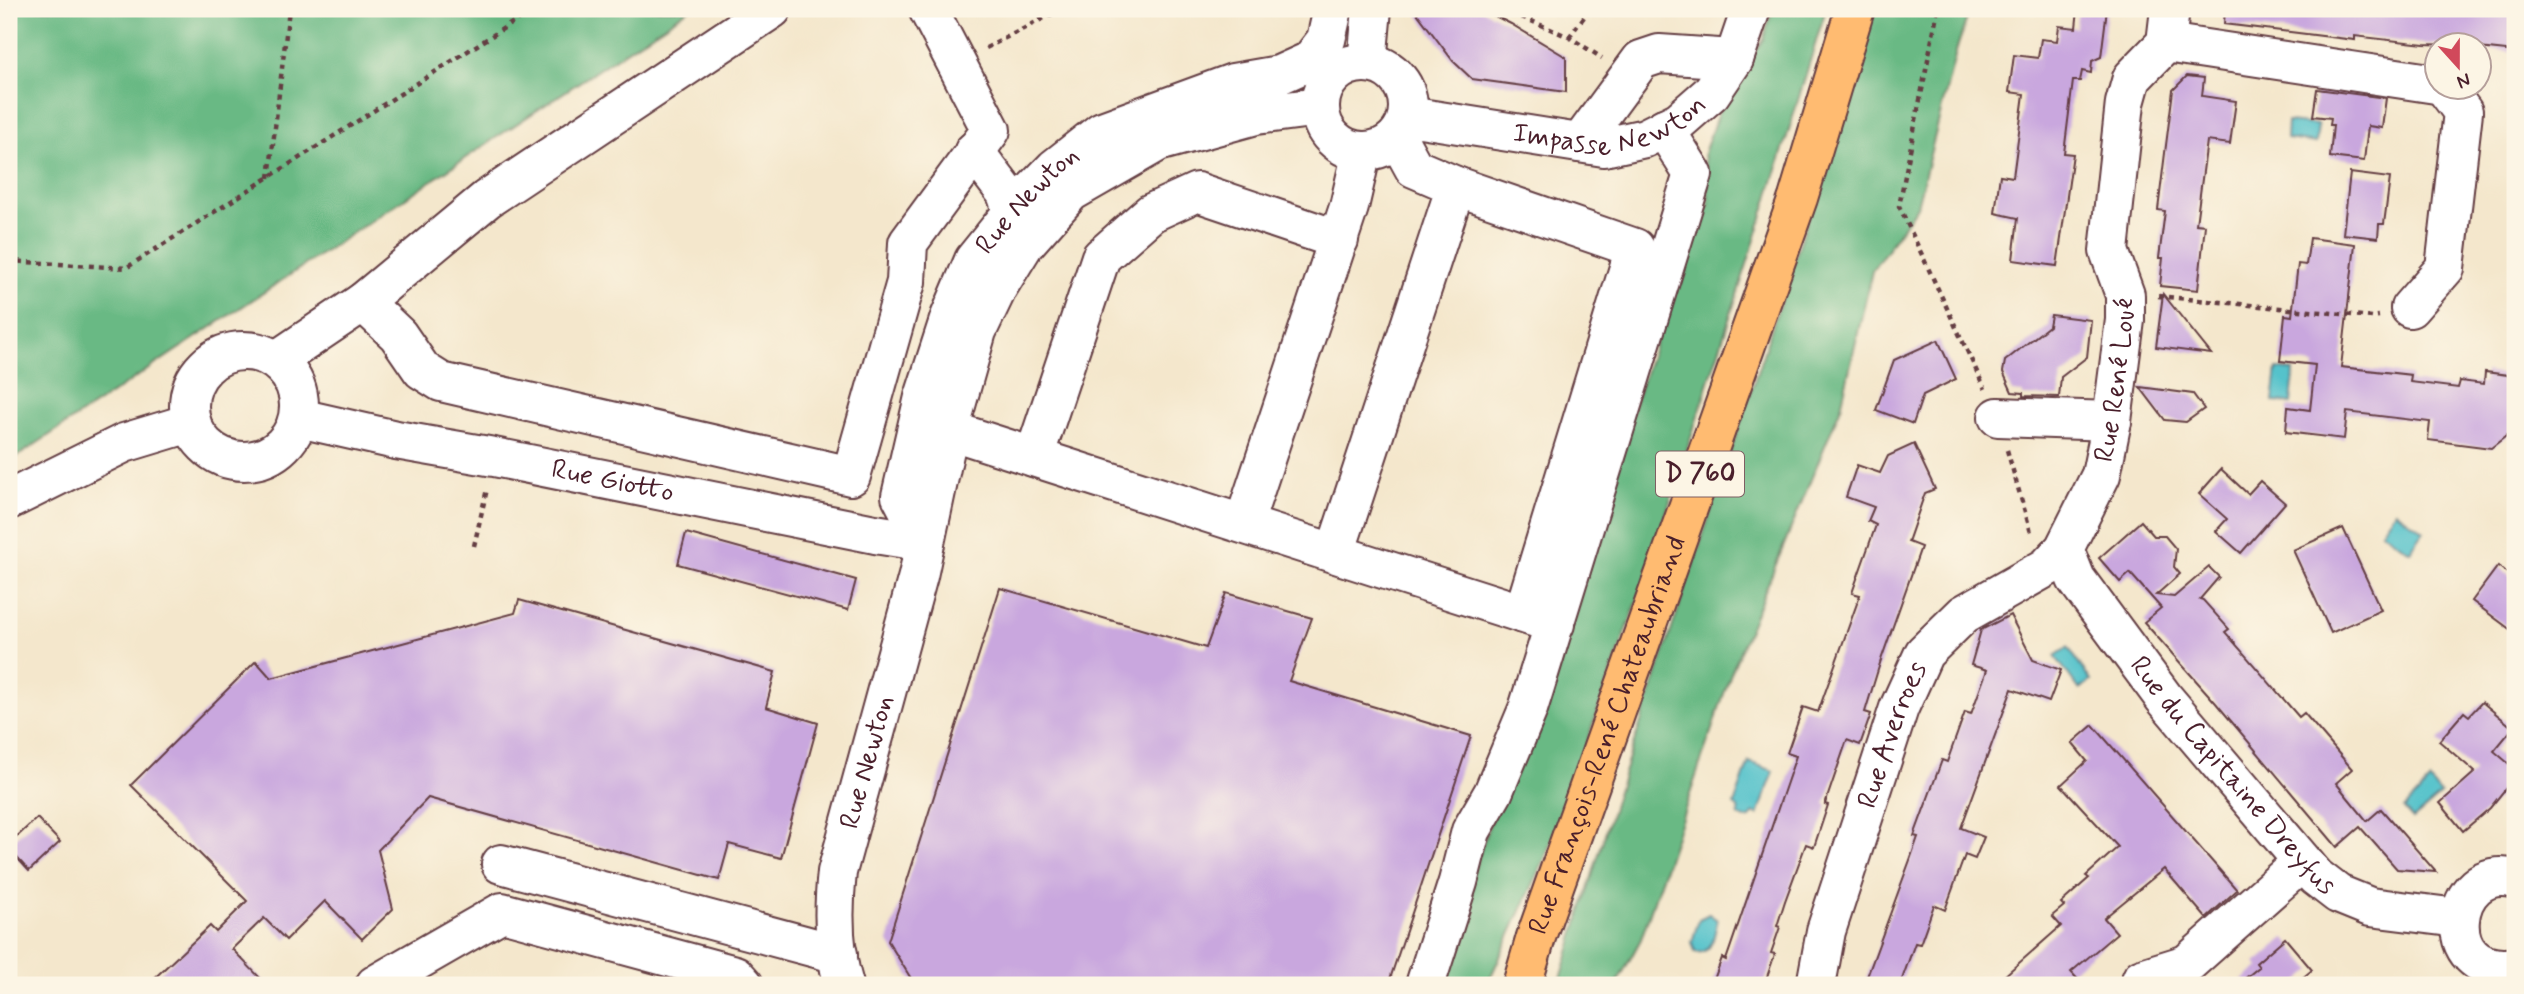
<svg xmlns="http://www.w3.org/2000/svg" width="2524" height="994" font-family="Mynerve,sans-serif">
  <style>
    .forest { fill: #69b984; stroke: #5a6c58; stroke-width: 2 }
    .water { fill: #55c2cb; stroke: #50707b; stroke-width: 2 }
    .building { fill: #c9a7de }
    .lines { fill: none; stroke-linecap: round; stroke-linejoin: round }
    .minor-casing { stroke: #643d43; stroke-width: 42 }
    .major-casing { stroke: #643d43; stroke-width: 42 }
    .path { stroke: #643d43; stroke-width: 4.5; stroke-dasharray: 5 5; stroke-linecap: butt }
    .minor { stroke: #fff; stroke-width: 38 }
    .major { stroke: #ffbb71; stroke-width: 38 }
    .labels { text-anchor: middle; dominant-baseline: central; stroke-width: 6; stroke-linejoin: round; paint-order: stroke }
    .shield { fill: #fcf5e5; stroke: #7f5f63; stroke-width: 2 }
    .shield-label { font-size: 26px; font-weight: bold; fill: #4a1f2b }
    .street-label { font-size: 28px; fill: #4a1f2b; stroke: #fcf5e5 }
  </style>
  <rect width="100%" height="100%" fill="#fcf5e5"/>
  <filter id="ink" filterUnits="userSpaceOnUse"><feTurbulence type="fractalNoise" baseFrequency=".0143" numOctaves="2"/><feDisplacementMap in="SourceGraphic" scale="14" xChannelSelector="R" yChannelSelector="G"/><feConvolveMatrix kernelMatrix="1 2 1 2 8 2 1 2 1" color-interpolation-filters="sRGB"/></filter>
  <filter id="wash" filterUnits="userSpaceOnUse"><feTurbulence type="fractalNoise" baseFrequency=".00686" numOctaves="4" result="noise"/><feDisplacementMap in="SourceGraphic" scale="28" xChannelSelector="R" yChannelSelector="G"/><feGaussianBlur stdDeviation="1.57" result="paint"/><feColorMatrix in="noise" values="0 0 0 0 0 0 0 0 0 0 0 0 0 0 0 0 0 1.4 0 .05"/><feComposite in="paint" operator="in"/></filter>
  <g filter="url(#wash)">
    <rect width="100%" height="100%" fill="#f4e7cc"/>
    <g class="forest">
      <path d="M 9,9 L 689,9 L 9,462 Z"/>
      <path d="M 1773,9 L 1826,9 L 1761,221 L 1645,579 L 1545,858 L 1487,985 L 1434,985 L 1698,220 L 1709,205 L 1704,153 L 1719,110 L 1763,39 Z"/>
      <path d="M 1874,9 L 1970,9 L 1957,48 L 1917,206 L 1872,271 L 1841,407 L 1731,673 L 1641,939 L 1616,985 L 1559,985 L 1617,794 L 1800,243 Z"/>
    </g>
    <g class="water">
      <path d="M 2287,122 L 2318,125 L 2316,143 L 2286,139 Z"/>
      <path d="M 2277,369 L 2294,371 L 2291,403 L 2273,402 Z"/>
      <path d="M 2395,511 L 2424,531 L 2410,551 L 2381,531 Z"/>
      <path d="M 2068,647 L 2091,681 L 2079,689 L 2055,656 Z"/>
      <path d="M 1749,762 L 1774,771 L 1758,815 L 1754,813 L 1750,818 L 1745,819 L 1739,816 L 1738,808 L 1734,805 Z"/>
      <path d="M 2430,781 L 2441,795 L 2413,819 L 2404,809 Z"/>
      <path d="M 1709,914 L 1717,920 C 1715,934 1712,956 1695,952 L 1692,942 L 1699,919 Z"/>
    </g>
    <g id="blocks">
      <g class="building">
        <path d="M 1414,9 L 1481,9 L 1511,24 L 1566,57 L 1566,92 L 1472,79 L 1453,61 Z"/>
        <path d="M 2078,9 L 2107,9 L 2101,57 L 2092,61 L 2091,73 L 2082,71 L 2080,81 L 2073,81 L 2064,153 L 2073,154 L 2057,266 L 2013,260 L 2018,218 L 1995,213 L 2000,175 L 2013,177 L 2024,94 L 2009,92 L 2014,55 L 2038,58 L 2041,39 L 2057,41 L 2059,26 L 2076,28 Z"/>
        <path d="M 2225,9 L 2515,9 L 2515,52 L 2479,48 L 2479,46 L 2424,44 L 2355,36 L 2355,40 L 2224,24 Z"/>
        <path d="M 2187,76 L 2204,78 L 2202,96 L 2236,101 L 2230,144 L 2207,141 L 2196,224 L 2205,225 L 2198,290 L 2160,286 L 2163,258 L 2159,258 L 2165,211 L 2158,210 L 2165,153 L 2173,90 Z"/>
        <path d="M 2317,89 L 2386,98 L 2382,128 L 2368,126 L 2364,161 L 2330,157 L 2333,125 L 2330,125 L 2331,118 L 2313,116 Z"/>
        <path d="M 2350,173 L 2390,178 L 2384,224 L 2379,224 L 2378,238 L 2343,234 Z"/>
        <path d="M 2310,238 L 2355,244 L 2341,367 L 2411,375 L 2410,382 L 2458,388 L 2460,381 L 2484,384 L 2485,372 L 2515,376 L 2515,429 L 2491,448 L 2428,440 L 2430,422 L 2347,412 L 2344,439 L 2286,432 L 2288,407 L 2310,410 L 2315,365 L 2280,361 L 2285,315 L 2292,316 L 2298,264 L 2306,265 Z"/>
        <path d="M 2163,294 L 2211,354 L 2156,347 Z"/>
        <path d="M 2051,315 L 2091,320 L 2087,357 L 2061,377 L 2059,397 L 2023,396 L 2023,393 L 2012,392 L 2003,372 L 2005,361 L 2049,326 Z"/>
        <path d="M 1938,340 L 1956,379 L 1923,395 L 1913,424 L 1876,410 L 1894,360 Z"/>
        <path d="M 2140,387 L 2193,394 L 2204,409 L 2186,422 L 2165,420 Z"/>
        <path d="M 1914,444 L 1935,489 L 1925,493 L 1908,542 L 1921,547 L 1881,660 L 1865,712 L 1871,714 L 1860,745 L 1847,740 L 1825,804 L 1828,805 L 1814,847 L 1806,844 L 1785,901 L 1777,926 L 1780,927 L 1771,953 L 1775,954 L 1764,985 L 1712,985 L 1722,958 L 1726,960 L 1796,756 L 1787,753 L 1803,707 L 1818,712 L 1860,595 L 1852,593 L 1876,525 L 1868,521 L 1874,507 L 1846,497 L 1857,465 L 1880,473 L 1888,456 Z"/>
        <path d="M 2221,469 L 2248,494 L 2260,481 L 2285,503 L 2241,553 L 2216,531 L 2227,519 L 2199,494 Z"/>
        <path d="M 2141,521 L 2154,536 L 2165,536 L 2176,549 L 2174,567 L 2180,574 L 2156,595 L 2174,597 L 2209,567 L 2219,577 L 2200,599 L 2203,600 L 2229,629 L 2225,632 L 2299,717 L 2304,713 L 2352,769 L 2336,783 L 2367,821 L 2381,809 L 2436,872 L 2397,869 L 2360,827 L 2337,847 L 2215,702 L 2144,622 L 2161,608 L 2130,573 L 2120,582 L 2099,558 Z"/>
        <path d="M 2343,528 L 2381,610 L 2331,633 L 2293,550 Z"/>
        <path d="M 686,533 L 856,580 L 848,610 L 678,564 Z"/>
        <path d="M 2498,566 L 2515,579 L 2515,633 L 2472,601 Z"/>
        <path d="M 1000,588 L 1206,648 L 1226,593 L 1312,618 L 1289,681 L 1471,736 L 1388,985 L 915,985 L 888,941 Z"/>
        <path d="M 519,600 L 775,672 L 766,707 L 818,723 L 781,858 L 729,844 L 719,880 L 428,798 L 378,850 L 393,909 L 362,939 L 325,901 L 286,940 L 264,918 L 232,949 L 267,985 L 147,985 L 210,926 L 216,932 L 247,901 L 131,785 L 256,661 L 271,678 L 515,613 Z"/>
        <path d="M 2010,615 L 2033,660 L 2061,670 L 2049,702 L 2012,689 L 1961,828 L 1984,837 L 1975,859 L 1965,855 L 1945,910 L 1934,905 L 1920,944 L 1915,943 L 1900,985 L 1864,985 L 1910,860 L 1918,837 L 1914,836 L 1942,760 L 1947,762 L 1965,712 L 1971,714 L 1987,670 L 1971,665 L 1981,630 Z"/>
        <path d="M 2482,702 L 2513,728 L 2494,751 L 2515,769 L 2515,777 L 2490,808 L 2463,831 L 2440,803 L 2475,772 L 2439,741 L 2464,712 L 2469,716 Z"/>
        <path d="M 2093,725 L 2237,890 L 2206,918 L 2164,869 L 2104,918 L 2117,933 L 2071,972 L 2083,985 L 1994,985 L 2061,926 L 2052,916 L 2064,906 L 2061,903 L 2089,878 L 2086,876 L 2118,847 L 2061,785 L 2087,761 L 2072,743 Z"/>
        <path d="M 37,818 L 60,842 L 29,871 L 9,849 L 9,844 Z"/>
        <path d="M 2285,938 L 2312,970 L 2294,985 L 2237,985 L 2259,967 L 2256,963 Z"/>
      </g>
    </g>
  </g>
  <g filter="url(#ink)">
    <use href="#blocks" fill-opacity="0" stroke="#643d43" stroke-width="2"/>
    <g class="lines">
      <g class="minor-casing">
        <g id="minor">
          <path d="M 772,9 L 487,199 L 363,302 L 398,335 L 422,370 L 441,382 L 851,476 L 906,282 L 908,243 L 991,130 L 928,9"/>
          <path d="M 2166,43 L 2436,84"/>
          <circle cx="1364" cy="107" r="44"/>
          <path d="M 1367,63 L 1372,9"/>
          <path id="s1" d="M 1408,116 L 1604,147 L 1645,138 L 1679,121 L 1711,93 L 1734,59 L 1751,9"/>
          <path d="M 1580,143 L 1641,60 L 1659,54 L 1734,59"/>
          <path d="M 974,151 L 1006,193 L 1020,234"/>
          <path d="M 1456,186 L 1635,248 L 1523,614"/>
          <path d="M 2410,308 L 2445,268 L 2463,112 L 2445,88"/>
          <circle cx="244" cy="406" r="55"/>
          <path d="M 277,360 L 363,302"/>
          <path d="M 1998,417 L 2112,421"/>
          <path id="s2" d="M 299,418 L 396,440 L 494,457 L 875,534 L 925,542"/>
          <path d="M 949,430 L 1555,624"/>
          <path d="M 1034,457 L 1101,257 L 1151,213 L 1197,192 L 1339,240"/>
          <path d="M 9,500 L 124,443 L 190,423"/>
          <path d="M 1244,523 L 1349,207 L 1362,151"/>
          <path id="s3" d="M 925,542 L 901,496 L 924,397 L 950,317 L 974,260 L 1016,208 L 1055,168 L 1102,131 L 1233,83 L 1279,75 L 1310,61 L 1326,40 L 1333,9"/>
          <path id="s4" d="M 2064,549 L 2076,579 L 2164,698 L 2316,877 L 2338,894 L 2370,907 L 2458,918"/>
          <path d="M 1335,553 L 1456,186 L 1414,168 L 1397,137"/>
          <path d="M 501,864 L 838,954"/>
          <path d="M 2515,879 C 2449,860 2434,980 2515,967"/>
          <path d="M 375,985 L 502,912 L 735,975 L 744,985"/>
          <path id="s5" d="M 844,985 C 833,950 833,908 837,872 L 918,576 L 949,430 L 977,331 L 998,287 L 1024,245 L 1071,192 L 1158,142 L 1256,115 L 1319,107"/>
          <path d="M 1425,985 L 1458,882 L 1471,831 L 1493,793 L 1528,709 L 1693,174 L 1664,128"/>
          <path id="s6" d="M 1816,985 L 1826,931 L 1899,708 L 1924,653 L 1964,614 L 2047,567 L 2064,549 L 2101,475 L 2112,421 L 2125,320 L 2125,295 L 2109,251 L 2125,103 L 2132,78 L 2166,43 L 2170,9"/>
          <path d="M 2139,985 L 2142,978 L 2187,964 L 2302,862"/>
        </g>
      </g>
      <g class="major-casing">
        <g id="major">
          <path id="s7" d="M 1522,985 L 1536,937 L 1798,198 L 1855,9"/>
        </g>
      </g>
      <g class="path">
        <path d="M 1503,9 L 1569,37 L 1602,58"/>
        <path d="M 1938,9 L 1899,206 L 1985,389"/>
        <path d="M 1569,37 L 1590,9"/>
        <path d="M 986,48 L 1052,14 L 1133,11 L 1142,9"/>
        <path d="M 269,178 L 289,9"/>
        <path d="M 9,261 L 126,268 L 534,9"/>
        <path d="M 2158,296 L 2372,317 L 2379,316"/>
        <path d="M 2007,450 L 2032,536"/>
        <path d="M 474,546 L 487,489"/>
      </g>
      <use href="#minor" class="minor"/>
      <use href="#major" class="major"/>
    </g>
  </g>
  <g class="labels">
    <rect class="shield" x="1656" y="451.5" width="88" height="45" rx="5"/>
    <g class="shield-label">
      <text x="1700" y="474">D 760</text>
    </g>
    <g class="street-label">
      <text stroke="none"><textPath href="#s1" startOffset="208">Impasse Newton</textPath></text>
      <text stroke="none"><textPath href="#s3" startOffset="380">Rue Newton</textPath></text>
      <text stroke="none"><textPath href="#s6" startOffset="705">Rue René Loué</textPath></text>
      <text stroke="none"><textPath href="#s2" startOffset="320">Rue Giotto</textPath></text>
      <text stroke="none"><textPath href="#s6" startOffset="262">Rue Averroes</textPath></text>
      <text stroke="none"><textPath href="#s7" startOffset="264">Rue François-René Chateaubriand</textPath></text>
      <text stroke="none"><textPath href="#s5" startOffset="228">Rue Newton</textPath></text>
      <text stroke="none"><textPath href="#s4" startOffset="284">Rue du Capitaine Dreyfus</textPath></text>
    </g>
  </g>
  <rect width="2524" height="994" fill="none" stroke="#fcf5e5" stroke-width="35"/>
  <g transform="translate(2458 66) rotate(159)"><circle r="33" fill="#fcf5e5" stroke="#b59f9b" stroke-width="2"/>
  <path d="M0-5L12 26L0 18L-12 26Z" fill="#d1495b"/>
  <text y="-10" font-size="19" font-weight="bold" text-anchor="middle" fill="#4a1f2b">N</text>
  </g>
</svg>
